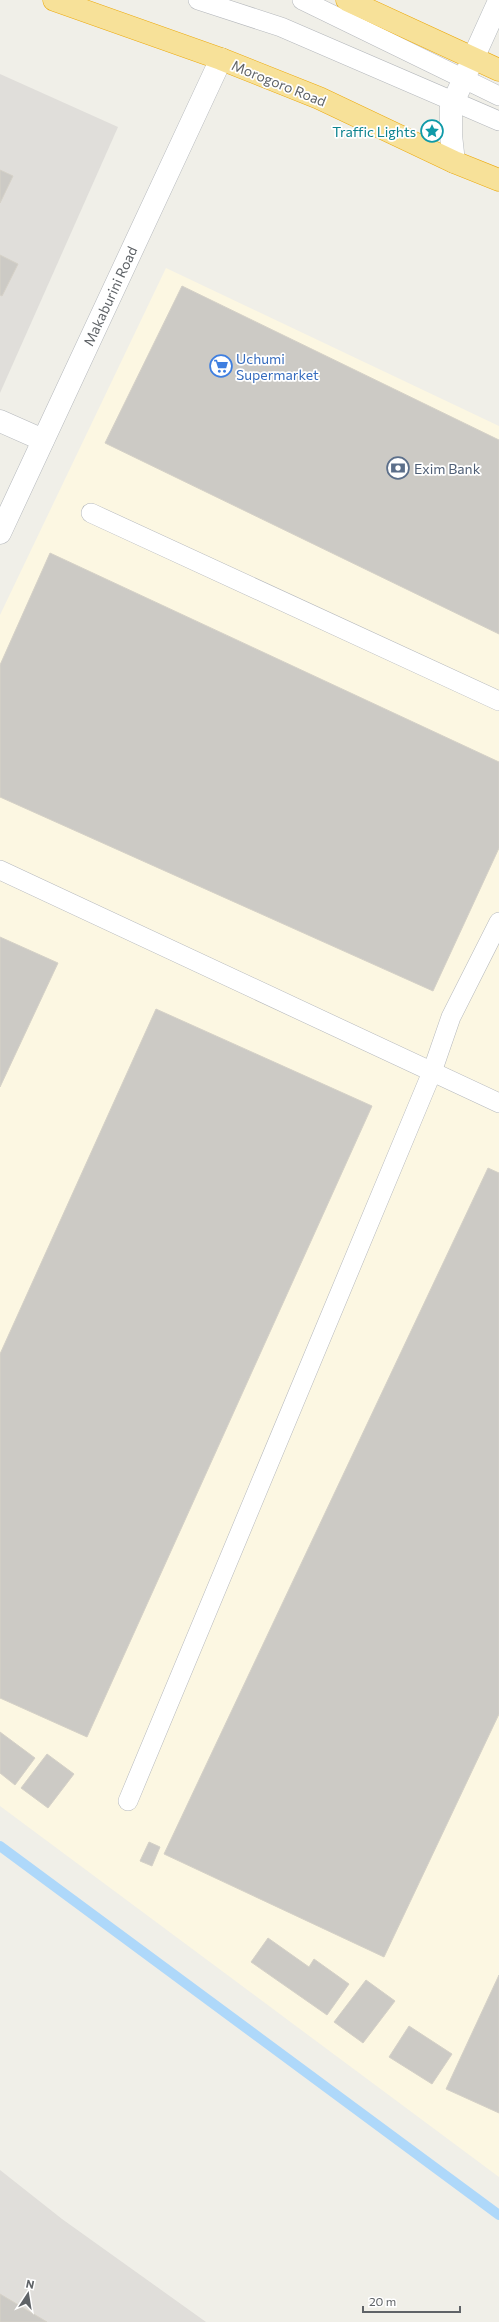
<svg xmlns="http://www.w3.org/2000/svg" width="499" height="2322" font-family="Commissioner,sans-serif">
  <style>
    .commercial { fill: #fcf7e2 }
    .industrial { fill: #e0deda }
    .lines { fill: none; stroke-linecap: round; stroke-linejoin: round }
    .stream { stroke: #aed8fa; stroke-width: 10 }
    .building { fill: #cccac5; stroke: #d5d1c7 }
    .lane-casing { stroke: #b5b8bc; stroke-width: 20 }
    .street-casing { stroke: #b5b8bc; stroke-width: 23 }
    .secondary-casing { stroke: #b6babe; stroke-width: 23 }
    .highway-casing { stroke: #ecaa0d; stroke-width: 23 }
    .lane { stroke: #fff; stroke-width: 19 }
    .street { stroke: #fff; stroke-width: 22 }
    .secondary { stroke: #fff; stroke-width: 22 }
    .highway { stroke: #f7e199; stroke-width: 22 }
    .labels { text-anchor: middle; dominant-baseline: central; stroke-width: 3.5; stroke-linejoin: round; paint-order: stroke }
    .street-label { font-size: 14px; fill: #5f6367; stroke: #fff }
    .culture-label { font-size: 14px; fill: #0d838f; stroke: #fff; text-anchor: end }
    .shop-label { font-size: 14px; fill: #366cbe; stroke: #fff; text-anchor: start }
    .service-label { font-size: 14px; fill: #4e5e75; stroke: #fff; text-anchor: start }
  </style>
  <rect width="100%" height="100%" fill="#f0efe8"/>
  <path class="commercial" d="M 166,268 L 499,426 L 499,2177 L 0,1806 L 0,615 Z"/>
  <g class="industrial">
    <path d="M 0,74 L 118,127 L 0,393 Z"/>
    <path d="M 0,2170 L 62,2219 L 206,2322 L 0,2322 Z"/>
  </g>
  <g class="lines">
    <path class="stream" d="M 0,1846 L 499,2215"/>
  </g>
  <g class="building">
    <path d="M 0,170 L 13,176 L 0,203 Z"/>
    <path d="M 0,255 L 18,264 L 2,296 L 0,295 Z"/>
    <path d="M 182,286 L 499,440 L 499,634 L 105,443 Z"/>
    <path d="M 50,553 L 499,762 L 499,848 L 433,991 L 0,797 L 0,665 Z"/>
    <path d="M 0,937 L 58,963 L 0,1087 Z"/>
    <path d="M 156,1009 L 372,1106 L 87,1737 L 0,1698 L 0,1354 Z"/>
    <path d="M 488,1168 L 499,1173 L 499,1714 L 384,1957 L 164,1854 Z"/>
    <path d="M 0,1732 L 35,1758 L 15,1785 L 0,1773 Z"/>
    <path d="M 47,1754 L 74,1774 L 48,1808 L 21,1788 Z"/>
    <path d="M 149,1842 L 160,1847 L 152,1866 L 140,1861 Z"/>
    <path d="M 268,1938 L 309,1967 L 314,1959 L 349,1984 L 327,2015 L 251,1962 Z"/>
    <path d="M 499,1975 L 499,2113 L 446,2089 Z"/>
    <path d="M 366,1980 L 395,2001 L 363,2043 L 334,2022 Z"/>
    <path d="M 409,2026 L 452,2054 L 432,2084 L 389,2057 Z"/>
    <path d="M 0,2294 L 47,2322 L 0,2322 Z"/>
  </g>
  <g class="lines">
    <g class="lane-casing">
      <g id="lane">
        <path d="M 198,0 L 281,27 L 499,121"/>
        <path d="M 302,0 L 499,96"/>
        <path d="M 91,513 L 499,701"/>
        <path d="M 0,870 L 499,1103"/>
        <path d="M 128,1801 L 432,1072 L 451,1017 L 499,922"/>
      </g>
    </g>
    <g class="street-casing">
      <g id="street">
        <path d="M 0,421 L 43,440"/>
        <path d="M 0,533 L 221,59"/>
      </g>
    </g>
    <g class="secondary-casing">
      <path id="secondary" d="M 454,162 L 451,135 L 451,107 L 499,1"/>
    </g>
    <g class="highway-casing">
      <g id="highway">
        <path d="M 54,0 L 221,59 L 319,98 L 454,162 L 499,180"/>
        <path d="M 347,0 L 499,70"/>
      </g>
    </g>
    <use href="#lane" class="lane"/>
    <use href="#street" class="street"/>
    <use href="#secondary" class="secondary"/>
    <use href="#highway" class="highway"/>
  </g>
  <defs>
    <g id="sight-ring" transform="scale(1.15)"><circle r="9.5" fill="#fff" stroke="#0f9aa8" stroke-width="1.5"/><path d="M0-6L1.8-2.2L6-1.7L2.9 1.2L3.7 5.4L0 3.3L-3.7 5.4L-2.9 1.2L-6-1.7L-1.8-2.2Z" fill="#0f9aa8"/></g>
    <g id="supermarket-ring" transform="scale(1.15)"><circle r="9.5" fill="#fff" stroke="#3f7fe0" stroke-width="1.5"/><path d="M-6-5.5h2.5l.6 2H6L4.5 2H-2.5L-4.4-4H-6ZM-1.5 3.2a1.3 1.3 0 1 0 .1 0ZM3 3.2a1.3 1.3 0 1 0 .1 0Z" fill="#3f7fe0"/></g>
    <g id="bank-ring" transform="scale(1.15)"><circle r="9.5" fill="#fff" stroke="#5c6f8a" stroke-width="1.5"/><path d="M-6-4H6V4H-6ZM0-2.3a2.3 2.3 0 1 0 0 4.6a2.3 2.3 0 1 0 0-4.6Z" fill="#5c6f8a"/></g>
  </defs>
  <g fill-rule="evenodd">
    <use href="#sight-ring" x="432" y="131"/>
    <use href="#supermarket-ring" x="221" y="366"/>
    <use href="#bank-ring" x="398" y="468"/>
  </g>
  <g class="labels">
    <g class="street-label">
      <text transform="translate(279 83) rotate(22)">Morogoro Road</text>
      <text transform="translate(110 296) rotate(-65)">Makaburini Road</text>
    </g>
    <g class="culture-label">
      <text x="416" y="131">Traffic Lights</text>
    </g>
    <g class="shop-label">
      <text x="236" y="358">Uchumi<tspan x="236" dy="16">Supermarket</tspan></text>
    </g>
    <g class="service-label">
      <text x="414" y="468">Exim Bank</text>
    </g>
  </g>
  <g transform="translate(28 2294) rotate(12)" stroke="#ffffff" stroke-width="3" paint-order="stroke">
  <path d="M0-3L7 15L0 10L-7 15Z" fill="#5f6367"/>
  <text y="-6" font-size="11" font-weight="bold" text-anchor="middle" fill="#5f6367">N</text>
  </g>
  <path d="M363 2306v6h97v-6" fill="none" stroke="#5f6367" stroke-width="2"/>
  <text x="369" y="2306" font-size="12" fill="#5f6367" stroke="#ffffff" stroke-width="3" paint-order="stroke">20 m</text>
</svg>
